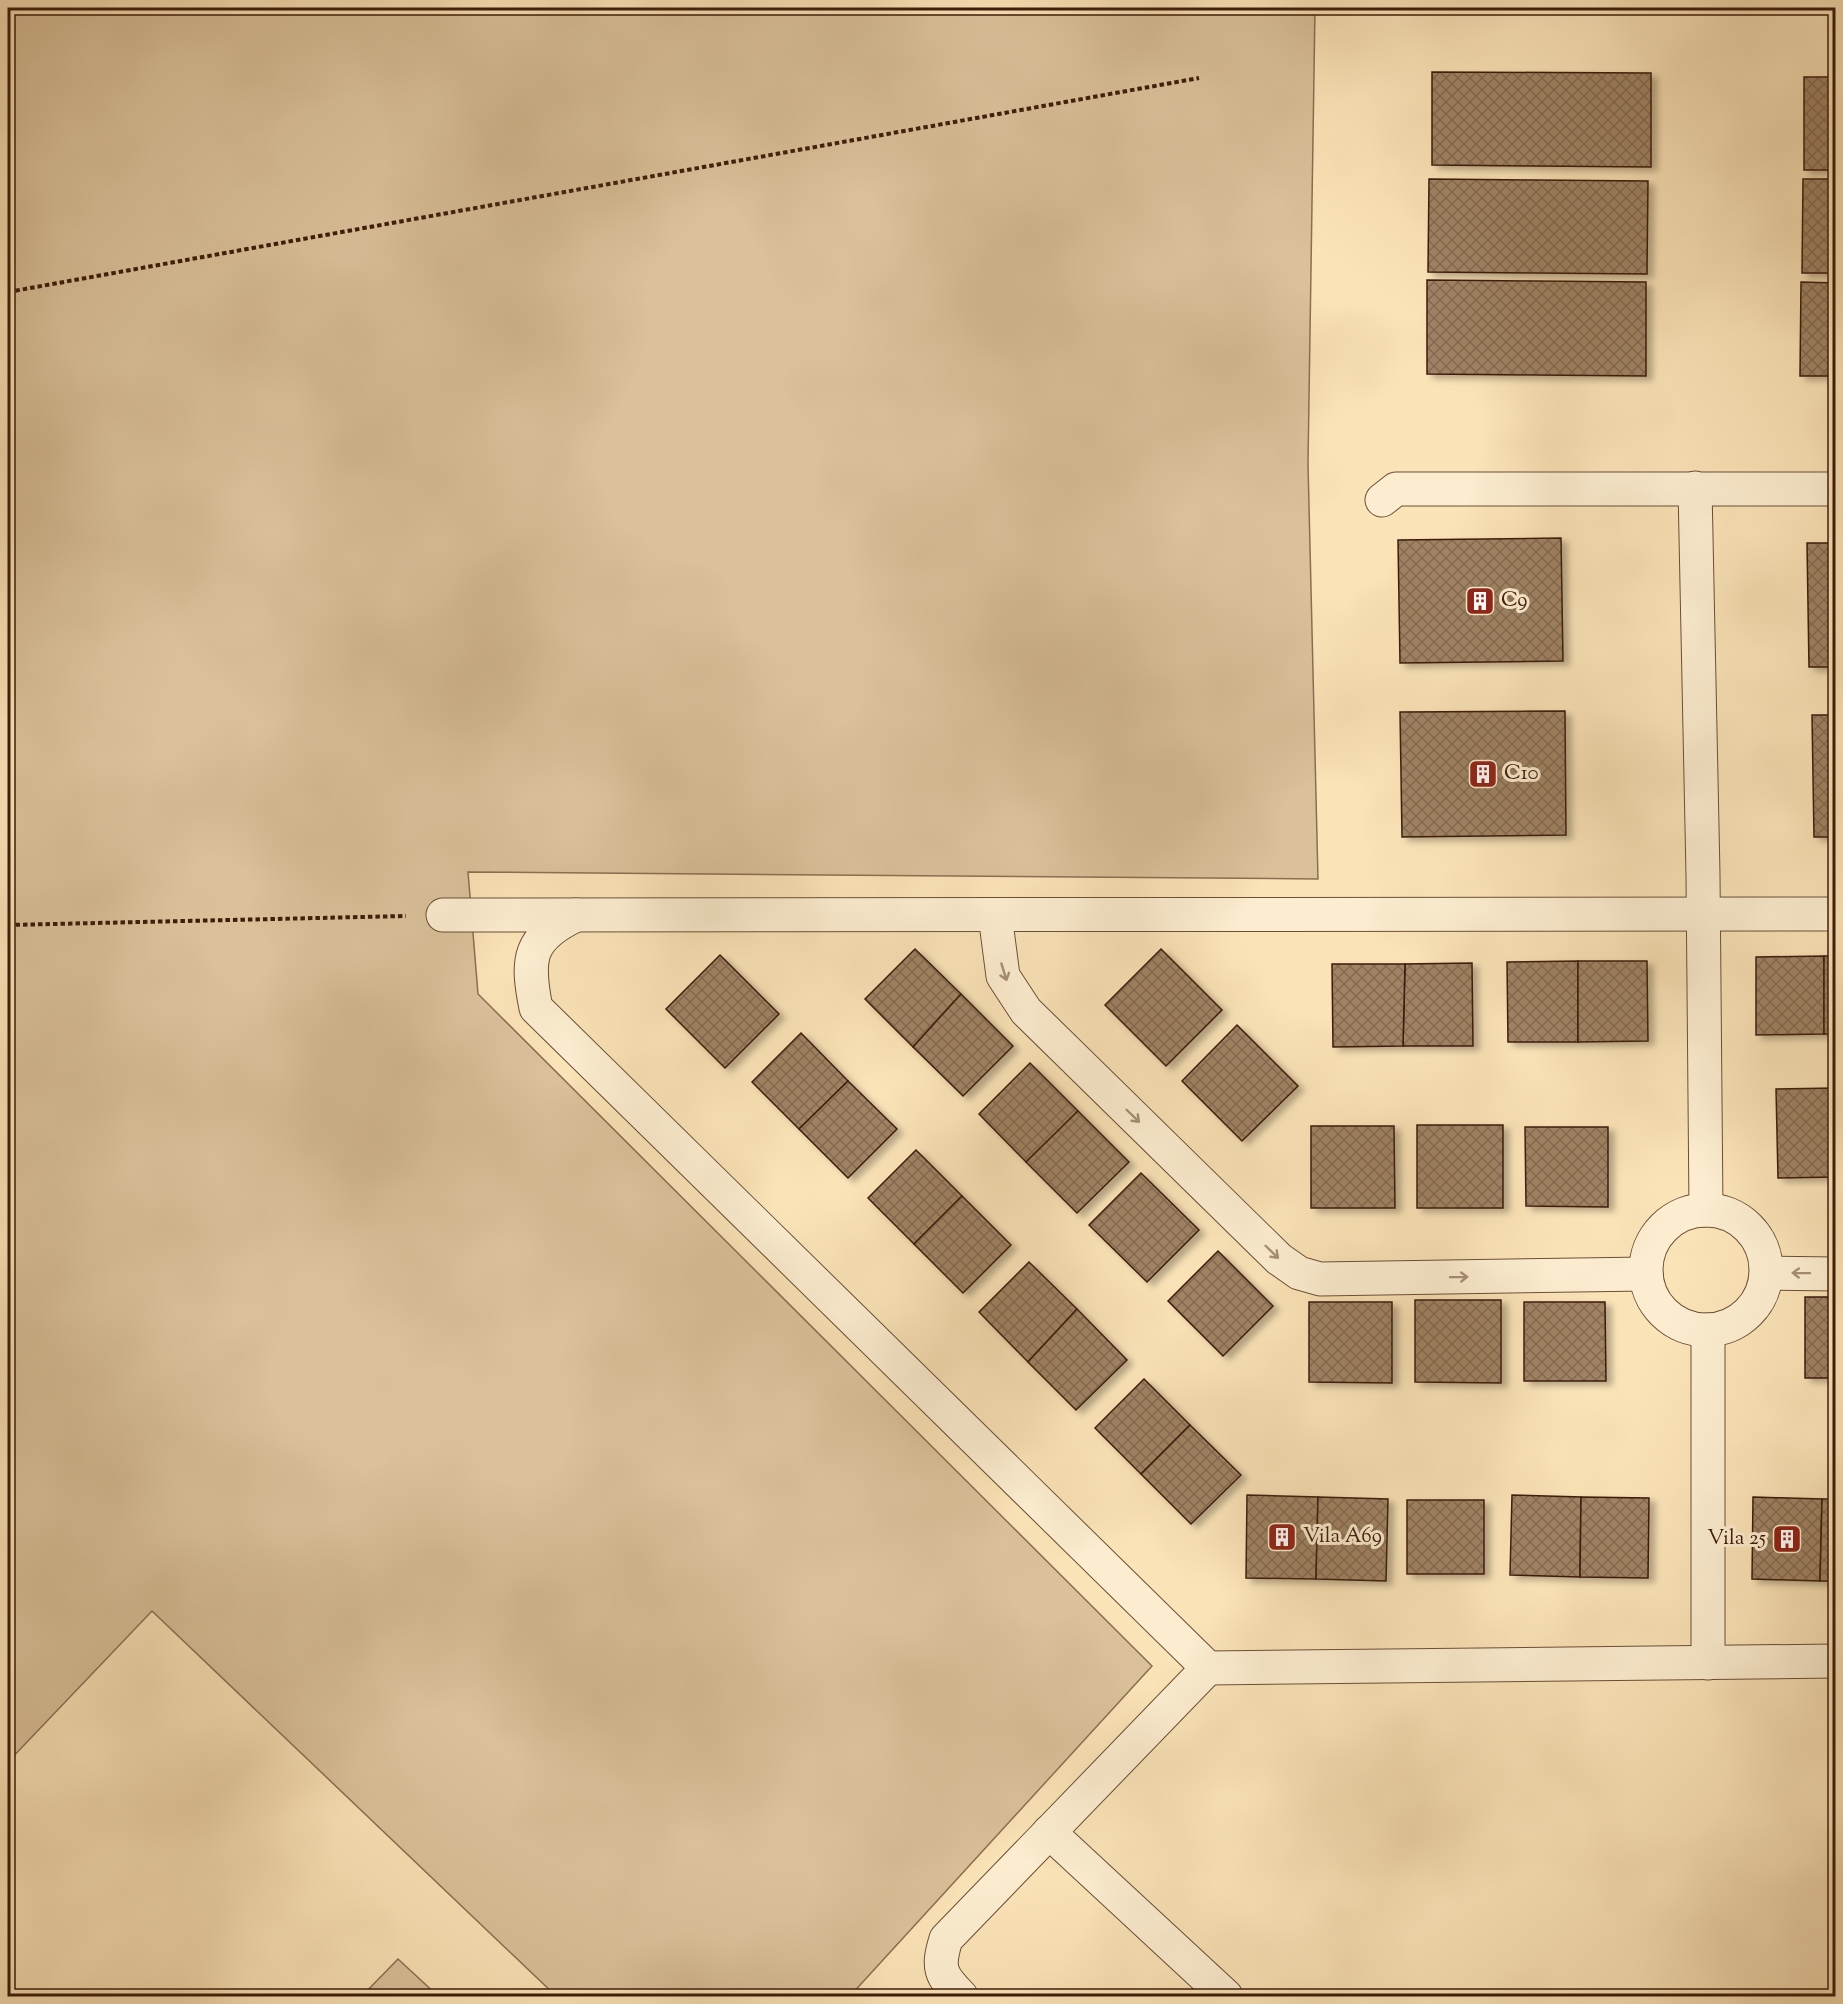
<svg xmlns="http://www.w3.org/2000/svg" width="1843" height="2004" font-family="'Sorts Mill Goudy',serif">
  <style>
    .grass { fill: #dac19a; stroke: #8c6e52; stroke-width: 1.5 }
    .building { fill: url(#building-cross-hatch); stroke: #3d1c0b; stroke-width: 1.5; filter: url(#shadow) }
    .lines { fill: none; stroke-linecap: round; stroke-linejoin: round }
    .minor-casing { stroke: #6c4e36; stroke-width: 35 }
    .path { stroke: #3d1c0b; stroke-width: 4; stroke-dasharray: 4.5 3; stroke-linecap: butt }
    .minor { stroke: #fcedd0; stroke-width: 33 }
    .oneway { stroke: #a68f77 }
    .labels { text-anchor: middle; dominant-baseline: central; stroke-width: 6; stroke-linejoin: round; paint-order: stroke }
    .poi-label { font-size: 21px; fill: #3d1c0b; stroke: #fcedd0; text-anchor: start }
  </style>
  <defs>
    <pattern id="building-cross-hatch" width="8" height="8" patternUnits="userSpaceOnUse" patternTransform="scale(1.5)"><rect width="8" height="8" fill="#9f8364"/><path d="M0 0l8 8M0 8l8-8" fill="none" stroke="#836a51"/></pattern>
    <filter id="shadow"><feDropShadow dx="6" dy="4" stdDeviation="3" flood-color="#0004"/></filter>
  </defs>
  <rect width="100%" height="100%" fill="#fae3b7"/>
  <filter id="stains"><feTurbulence type="fractalNoise" baseFrequency=".00333" numOctaves="4"/><feColorMatrix values="0 0 0 0 .2 0 0 0 0 .09 0 0 0 0 .02 0 0 0 .5 -.17"/></filter>
  <radialGradient id="worn" r=".72"><stop offset=".6" stop-color="#630" stop-opacity="0"/><stop offset="1" stop-color="#630" stop-opacity=".3"/></radialGradient>
  <g class="grass">
    <path d="M 8,8 L 1315,8 L 1308,464 L 1318,879 L 468,872 L 478,994 L 1152,1666 L 850,1996 L 556,1996 L 152,1611 L 8,1762 Z"/>
    <path d="M 398,1959 L 438,1996 L 362,1996 Z"/>
  </g>
  <g class="building">
    <path d="M 1432,72 L 1651,73 L 1651,167 L 1432,165 Z"/>
    <rect x="1804" y="77" width="32" height="93"/>
    <path d="M 1429,179 L 1648,181 L 1647,274 L 1428,272 Z"/>
    <path d="M 1803,179 L 1836,179 L 1836,273 L 1802,273 Z"/>
    <path d="M 1427,280 L 1646,282 L 1646,376 L 1427,374 Z"/>
    <path d="M 1801,282 L 1836,283 L 1836,376 L 1800,376 Z"/>
    <path d="M 1561,538 L 1563,661 L 1400,663 L 1398,540 Z"/>
    <path d="M 1807,543 L 1836,543 L 1836,667 L 1809,667 Z"/>
    <path d="M 1565,711 L 1566,835 L 1402,837 L 1400,712 Z"/>
    <path d="M 1812,715 L 1836,715 L 1836,837 L 1814,837 Z"/>
    <path d="M 915,949 L 961,994 L 913,1047 L 865,999 Z"/>
    <path d="M 1161,949 L 1222,1010 L 1166,1066 L 1105,1005 Z"/>
    <path d="M 720,955 L 779,1014 L 725,1068 L 666,1009 Z"/>
    <path d="M 1824,956 L 1824,1034 L 1756,1035 L 1756,957 Z"/>
    <rect x="1824" y="956" width="12" height="78"/>
    <path d="M 1578,961 L 1578,1042 L 1508,1042 L 1507,962 Z"/>
    <path d="M 1578,961 L 1647,961 L 1648,1041 L 1578,1042 Z"/>
    <path d="M 1472,963 L 1473,1046 L 1403,1046 L 1405,964 Z"/>
    <path d="M 1332,964 L 1405,964 L 1403,1046 L 1333,1047 Z"/>
    <path d="M 961,994 L 1013,1046 L 963,1096 L 913,1047 Z"/>
    <path d="M 1237,1025 L 1298,1086 L 1242,1141 L 1182,1081 Z"/>
    <path d="M 801,1033 L 848,1081 L 799,1129 L 752,1082 Z"/>
    <path d="M 1030,1063 L 1078,1111 L 1026,1162 L 979,1114 Z"/>
    <path d="M 848,1081 L 897,1129 L 848,1178 L 799,1129 Z"/>
    <path d="M 1836,1088 L 1836,1177 L 1778,1178 L 1776,1089 Z"/>
    <path d="M 1078,1111 L 1129,1162 L 1077,1213 L 1026,1162 Z"/>
    <rect x="1417" y="1125" width="86" height="83"/>
    <path d="M 1311,1126 L 1394,1126 L 1395,1208 L 1311,1208 Z"/>
    <path d="M 1525,1127 L 1608,1127 L 1608,1207 L 1526,1206 Z"/>
    <path d="M 916,1150 L 962,1196 L 914,1244 L 868,1198 Z"/>
    <path d="M 1141,1173 L 1199,1230 L 1147,1282 L 1089,1225 Z"/>
    <path d="M 962,1196 L 1011,1245 L 963,1293 L 914,1244 Z"/>
    <path d="M 1218,1251 L 1273,1306 L 1223,1356 L 1168,1301 Z"/>
    <path d="M 1029,1262 L 1077,1309 L 1028,1362 L 979,1312 Z"/>
    <rect x="1805" y="1297" width="31" height="81"/>
    <path d="M 1415,1300 L 1501,1300 L 1501,1383 L 1415,1382 Z"/>
    <path d="M 1309,1302 L 1392,1302 L 1392,1383 L 1309,1382 Z"/>
    <path d="M 1524,1302 L 1605,1302 L 1606,1381 L 1524,1381 Z"/>
    <path d="M 1077,1309 L 1127,1360 L 1076,1410 L 1028,1362 Z"/>
    <path d="M 1144,1379 L 1190,1425 L 1141,1474 L 1095,1428 Z"/>
    <path d="M 1190,1425 L 1241,1475 L 1191,1524 L 1141,1474 Z"/>
    <path d="M 1247,1495 L 1318,1497 L 1316,1579 L 1246,1578 Z"/>
    <path d="M 1512,1495 L 1581,1497 L 1580,1577 L 1510,1575 Z"/>
    <path d="M 1318,1497 L 1388,1499 L 1386,1581 L 1316,1579 Z"/>
    <path d="M 1581,1497 L 1649,1498 L 1648,1578 L 1580,1577 Z"/>
    <path d="M 1753,1497 L 1822,1499 L 1820,1581 L 1752,1579 Z"/>
    <path d="M 1822,1499 L 1836,1499 L 1836,1581 L 1820,1581 Z"/>
    <rect x="1407" y="1500" width="77" height="74"/>
  </g>
  <g class="lines">
    <g class="minor-casing">
      <g id="minor">
        <path d="M 1695,488 L 1703,875 L 1706,1210"/>
        <path d="M 1382,500 L 1396,489 L 1836,489"/>
        <path d="M 443,915 L 1836,914"/>
        <path d="M 576,915 C 528,938 526,959 536,1008 L 1208,1668 L 1836,1661"/>
        <path d="M 995,915 L 1003,976 L 1026,1011 L 1279,1259 L 1299,1273 L 1320,1279 L 1646,1274"/>
        <circle cx="1706" cy="1270" r="60"/>
        <path d="M 1767,1273 L 1836,1274"/>
        <path d="M 1708,1330 L 1708,1663"/>
        <path d="M 1049,1832 L 1226,1996"/>
        <path d="M 961,1996 C 940,1975 937,1968 946,1939 L 1208,1668"/>
      </g>
    </g>
    <g class="path">
      <path d="M 8,292 L 1199,78"/>
      <path d="M 8,925 L 406,916"/>
    </g>
    <use href="#minor" class="minor"/>
  </g>
  <defs><path id="oneway-shaft" d="M-6 0H5M1.5-3L5.5 0L1.5 3" fill="none" stroke-width="1.6" stroke-linecap="round" stroke-linejoin="round" transform="scale(1.5)"/></defs>
  <g class="oneway">
    <use href="#oneway-shaft" transform="translate(1004 972) rotate(73)"/>
    <use href="#oneway-shaft" transform="translate(1133 1116) rotate(44)"/>
    <use href="#oneway-shaft" transform="translate(1272 1252) rotate(44)"/>
    <use href="#oneway-shaft" transform="translate(1801 1273) rotate(-179)"/>
    <use href="#oneway-shaft" transform="translate(1459 1277) rotate(-1)"/>
  </g>
  <defs>
    <g id="building-square" transform="scale(1.5)"><rect x="-9" y="-9" width="18" height="18" rx="4" fill="#8f2418" stroke="#fcedd0"/><path d="M-4-6H4V6H1V3H-1V6H-4ZM-2.5-4.3h1.7v1.8h-1.7ZM.8-4.3h1.7v1.8H.8ZM-2.5-1h1.7V.8h-1.7ZM.8-1h1.7V.8H.8Z" fill="#fff"/></g>
  </defs>
  <g fill-rule="evenodd">
    <use href="#building-square" x="1480" y="601"/>
    <use href="#building-square" x="1483" y="774"/>
    <use href="#building-square" x="1282" y="1537"/>
    <use href="#building-square" x="1787" y="1539"/>
  </g>
  <g class="labels">
    <g class="poi-label">
      <text x="1501" y="601">C9</text>
      <text x="1504" y="774">C10</text>
      <text x="1303" y="1537">Vila A69</text>
      <text x="1766" y="1539" text-anchor="end">Vila 25</text>
    </g>
  </g>
  <rect width="1843" height="2004" fill="none" stroke="#fae3b7" stroke-width="30"/>
  <rect x="9" y="9" width="1825" height="1986" fill="none" stroke="#3d1c0b" stroke-width="3"/>
  <rect x="15" y="15" width="1813" height="1974" fill="none" stroke="#3d1c0b" stroke-width="1.5"/>
  <rect width="100%" height="100%" filter="url(#stains)"/>
  <rect width="100%" height="100%" fill="url(#worn)"/>
</svg>
